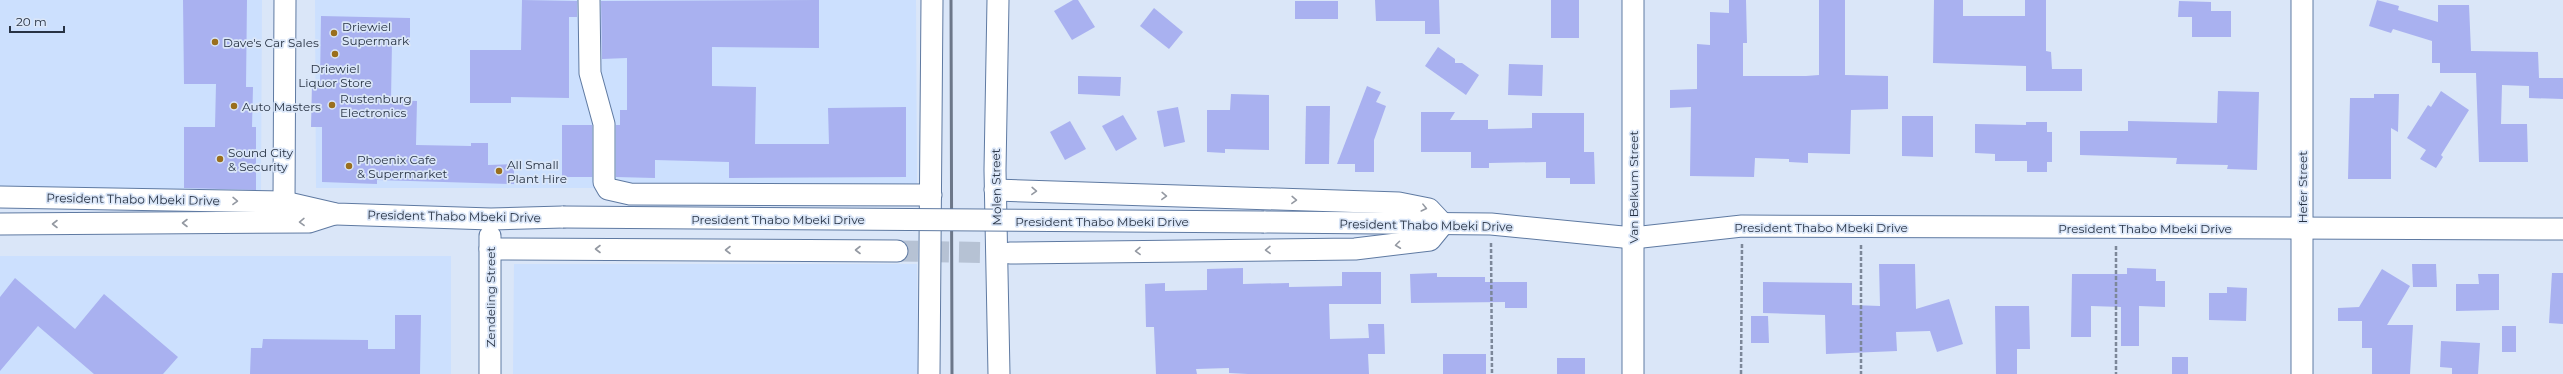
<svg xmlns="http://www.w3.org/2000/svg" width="2563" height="374" font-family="Montserrat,sans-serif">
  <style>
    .built { fill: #cce0fe }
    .building { fill: #a9b1f0 }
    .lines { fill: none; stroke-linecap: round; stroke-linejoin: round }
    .minor-tunnel { stroke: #b6c2d4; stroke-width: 21; stroke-dasharray: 21 10; stroke-linecap: butt }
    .minor-casing { stroke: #5f7aa2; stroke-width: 23 }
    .path { stroke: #7c8799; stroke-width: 2.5; stroke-dasharray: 4 2; stroke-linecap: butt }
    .minor { stroke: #fff; stroke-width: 21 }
    .rail { stroke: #6c7789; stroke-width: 3 }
    .minor-bridge-casing { stroke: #5f7aa2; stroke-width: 23; stroke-linecap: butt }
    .minor-bridge { stroke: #fff; stroke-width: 21 }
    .oneway { stroke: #9499a2 }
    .poi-dot { fill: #9a6f1d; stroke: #dae6f8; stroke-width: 1.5 }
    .labels { text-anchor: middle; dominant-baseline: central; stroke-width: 3.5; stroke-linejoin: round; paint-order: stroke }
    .poi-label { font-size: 12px; fill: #283344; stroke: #dae6f8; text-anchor: start }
    .street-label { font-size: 12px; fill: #283344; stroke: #dae6f8 }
  </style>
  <rect width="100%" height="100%" fill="#dae6f8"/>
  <g class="built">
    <path d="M 0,0 L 262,0 L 261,193 L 0,192 Z"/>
    <path d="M 315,0 L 916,0 L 917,188 L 316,188 Z"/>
    <rect x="0" y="256" width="451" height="118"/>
    <path d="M 514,264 L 917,264 L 918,374 L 513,374 Z"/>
  </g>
  <g class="building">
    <path d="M 183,0 L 247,0 L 246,87 L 253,87 L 252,127 L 256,127 L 256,190 L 184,188 L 184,127 L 215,127 L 216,84 L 184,84 Z"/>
    <path d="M 522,0 L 577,1 L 577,17 L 569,17 L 569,98 L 511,97 L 511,103 L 470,103 L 470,50 L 521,50 Z"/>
    <path d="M 819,0 L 819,48 L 712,47 L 712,86 L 756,87 L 755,144 L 829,144 L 828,108 L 906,107 L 906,177 L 729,178 L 729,162 L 655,160 L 655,178 L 616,177 L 616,125 L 620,125 L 620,110 L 627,110 L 627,58 L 602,59 L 601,1 Z"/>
    <path d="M 1073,0 L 1078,0 L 1095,27 L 1072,40 L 1054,11 Z"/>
    <path d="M 1375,0 L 1439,0 L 1440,34 L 1425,34 L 1425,21 L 1376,21 Z"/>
    <rect x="1551" y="0" width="28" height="38"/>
    <path d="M 1729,0 L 1746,0 L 1747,43 L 1743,43 L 1743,76 L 1806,76 L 1819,75 L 1819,0 L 1845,0 L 1845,75 L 1888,76 L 1888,109 L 1851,110 L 1850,154 L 1808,153 L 1808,163 L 1789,162 L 1789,159 L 1755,158 L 1754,177 L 1690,176 L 1691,107 L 1670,108 L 1670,90 L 1697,89 L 1697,44 L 1710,45 L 1710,12 L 1729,13 Z"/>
    <path d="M 1934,0 L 1963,0 L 1963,16 L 2025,16 L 2025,0 L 2046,0 L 2046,51 L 2051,52 L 2052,69 L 2082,69 L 2082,91 L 2026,91 L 2026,66 L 1933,63 Z"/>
    <path d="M 2377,0 L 2399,6 L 2398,10 L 2438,22 L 2438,5 L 2469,5 L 2471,51 L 2538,52 L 2539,78 L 2563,78 L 2563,99 L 2529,98 L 2529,86 L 2502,85 L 2501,124 L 2527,124 L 2528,162 L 2479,162 L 2476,73 L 2440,73 L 2440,63 L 2432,63 L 2432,41 L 2393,29 L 2391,33 L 2369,26 Z"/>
    <rect x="1295" y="1" width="43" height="18"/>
    <path d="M 2179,1 L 2211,2 L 2211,11 L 2231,11 L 2231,37 L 2192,37 L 2192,17 L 2178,17 Z"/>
    <path d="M 1154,8 L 1183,32 L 1169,49 L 1140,26 Z"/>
    <path d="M 321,16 L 410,18 L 410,42 L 392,42 L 391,100 L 417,101 L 416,145 L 471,146 L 471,143 L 488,143 L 488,165 L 514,164 L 514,184 L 377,180 L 377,184 L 322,182 L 322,127 L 311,127 L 312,83 L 320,83 Z"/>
    <path d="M 1438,47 L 1455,59 L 1455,63 L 1462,63 L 1479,75 L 1466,95 L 1425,66 Z"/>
    <path d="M 1509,64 L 1543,65 L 1542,96 L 1508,95 Z"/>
    <path d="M 1078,76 L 1121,77 L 1120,96 L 1078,94 Z"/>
    <path d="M 1367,86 L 1381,92 L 1376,102 L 1386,106 L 1374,140 L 1374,172 L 1355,172 L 1355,164 L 1337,164 Z"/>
    <path d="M 2218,91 L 2259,92 L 2257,170 L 2227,169 L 2228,165 L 2176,164 L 2177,158 L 2080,155 L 2080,131 L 2128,131 L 2128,121 L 2217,123 Z"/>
    <path d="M 2441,91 L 2469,110 L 2441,155 L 2443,157 L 2436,168 L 2420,159 L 2426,150 L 2407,138 L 2428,105 L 2431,107 Z"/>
    <path d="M 1231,94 L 1269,95 L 1269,150 L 1225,149 L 1225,153 L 1207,152 L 1207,110 L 1230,110 Z"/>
    <path d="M 2374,94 L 2399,94 L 2398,132 L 2391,128 L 2391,179 L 2348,179 L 2350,98 L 2374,98 Z"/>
    <path d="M 1306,106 L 1330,106 L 1329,164 L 1305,164 Z"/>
    <path d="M 1178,107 L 1185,142 L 1164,147 L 1157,111 Z"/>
    <path d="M 1421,112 L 1455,112 L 1450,120 L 1488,120 L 1488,129 L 1532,128 L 1532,113 L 1584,113 L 1584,152 L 1594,152 L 1595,184 L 1570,184 L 1570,178 L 1546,178 L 1546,162 L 1489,163 L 1489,168 L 1471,168 L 1471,152 L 1421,152 Z"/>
    <path d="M 1123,115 L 1137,139 L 1116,151 L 1102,126 Z"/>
    <path d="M 1902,116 L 1933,116 L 1933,157 L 1902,156 Z"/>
    <path d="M 1070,121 L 1086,149 L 1065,160 L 1050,132 Z"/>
    <path d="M 2026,122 L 2047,122 L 2047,132 L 2052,132 L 2052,162 L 2047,162 L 2047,172 L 2027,172 L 2027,161 L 1995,161 L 1995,154 L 1975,153 L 1975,124 L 2026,125 Z"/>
    <rect x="562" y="125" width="30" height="52"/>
    <path d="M 1879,264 L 1915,264 L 1916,309 L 1949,299 L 1963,344 L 1937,352 L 1930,331 L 1896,332 L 1897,351 L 1826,354 L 1825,315 L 1763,313 L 1763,282 L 1852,283 L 1852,305 L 1880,306 Z"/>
    <path d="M 2412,264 L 2436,264 L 2437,287 L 2413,287 Z"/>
    <path d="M 1243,268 L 1243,284 L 1289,283 L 1289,287 L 1342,286 L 1342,272 L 1381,272 L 1381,304 L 1329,304 L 1330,339 L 1369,338 L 1368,324 L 1384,324 L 1385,354 L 1368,354 L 1369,374 L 1248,374 L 1229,373 L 1229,368 L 1196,369 L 1197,374 L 1156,374 L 1154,327 L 1146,327 L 1145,284 L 1165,283 L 1165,291 L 1207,290 L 1207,269 Z"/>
    <path d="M 2127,268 L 2156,269 L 2156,281 L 2165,281 L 2165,307 L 2139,306 L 2139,346 L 2121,346 L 2121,307 L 2091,306 L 2091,337 L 2071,337 L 2072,274 L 2127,274 Z"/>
    <path d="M 2382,269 L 2410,286 L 2387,325 L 2413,325 L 2410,374 L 2372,374 L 2372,348 L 2362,348 L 2362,321 L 2338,321 L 2338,308 L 2359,307 Z"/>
    <path d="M 1437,273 L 1437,277 L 1485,277 L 1485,282 L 1527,282 L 1527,308 L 1505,308 L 1505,302 L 1411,303 L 1410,274 Z"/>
    <path d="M 2552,273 L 2563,273 L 2563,324 L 2549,323 Z"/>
    <path d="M 2478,274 L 2499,274 L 2499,310 L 2456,311 L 2456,284 L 2479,284 Z"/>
    <path d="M 15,278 L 75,329 L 104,294 L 178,357 L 163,374 L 94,374 L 38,326 L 0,371 L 0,297 Z"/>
    <path d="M 2227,287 L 2247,288 L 2246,321 L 2209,320 L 2209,293 L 2227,293 Z"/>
    <path d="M 1995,306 L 2029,306 L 2030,349 L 2017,349 L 2017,374 L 1996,374 Z"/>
    <path d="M 395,315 L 421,315 L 420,374 L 250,374 L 251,348 L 262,348 L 263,339 L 368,340 L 368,349 L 395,349 Z"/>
    <path d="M 1751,316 L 1768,316 L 1769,343 L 1751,343 Z"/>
    <rect x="2502" y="326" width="14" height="26"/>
    <path d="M 2441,341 L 2480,343 L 2478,374 L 2452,374 L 2452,368 L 2440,367 Z"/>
    <rect x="1443" y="354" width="43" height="20"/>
    <rect x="2172" y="357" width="16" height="17"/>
    <rect x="1557" y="358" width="28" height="16"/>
  </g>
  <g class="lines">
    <path class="minor-tunnel" d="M 897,251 L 1010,253"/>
    <g class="minor-casing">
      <g id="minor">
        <path d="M 589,0 L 590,73 L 604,124 L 604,182 L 608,189 L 630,194 L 931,195"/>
        <path d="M 998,0 L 995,170 L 999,374"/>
        <path d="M 2302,0 L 2302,374"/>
        <path d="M 995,190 L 1399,203 L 1429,209 L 1443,224 L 1430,240 L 1355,249 L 1010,253"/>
        <path d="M 0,197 L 284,202 L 336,214 L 491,219 L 563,217"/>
        <path d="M 278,214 L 284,202 L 285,0"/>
        <path d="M 1264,222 L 1491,224 L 1633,238 L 1742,226 L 2563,229"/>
        <path d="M 0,224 L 309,222 L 334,214"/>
        <path d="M 490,249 L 897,251"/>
        <path d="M 490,374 L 490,236"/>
        <path d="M 929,374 L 932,0"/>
        <path d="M 1633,374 L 1633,0"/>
      </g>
    </g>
    <g class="path">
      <path d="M 1491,243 L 1492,374"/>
      <path d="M 1861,245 L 1861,374"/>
      <path d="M 2116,246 L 2116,374"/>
      <path d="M 1741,374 L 1742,244"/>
    </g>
    <use href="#minor" class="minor"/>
    <path class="rail" d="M 951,0 L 952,374"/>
    <g class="minor-bridge-casing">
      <path id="minor-bridge" d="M 563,217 L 1264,222"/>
    </g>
    <use href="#minor-bridge" class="minor-bridge"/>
  </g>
  <defs><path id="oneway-chevron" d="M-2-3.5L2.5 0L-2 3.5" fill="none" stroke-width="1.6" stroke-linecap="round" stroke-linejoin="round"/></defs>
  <g class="oneway">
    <use href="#oneway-chevron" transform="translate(1034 191) rotate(2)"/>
    <use href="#oneway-chevron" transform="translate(1164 196) rotate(2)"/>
    <use href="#oneway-chevron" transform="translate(1294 200) rotate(2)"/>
    <use href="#oneway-chevron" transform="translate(235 201) rotate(1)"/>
    <use href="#oneway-chevron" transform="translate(1424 208) rotate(14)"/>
    <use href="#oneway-chevron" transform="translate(302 222) rotate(179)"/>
    <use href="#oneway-chevron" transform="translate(185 223) rotate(180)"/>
    <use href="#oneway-chevron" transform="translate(55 224) rotate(180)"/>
    <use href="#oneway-chevron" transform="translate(1398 245) rotate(173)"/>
    <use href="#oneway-chevron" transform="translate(598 249) rotate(-180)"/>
    <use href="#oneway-chevron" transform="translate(728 250) rotate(-180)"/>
    <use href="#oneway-chevron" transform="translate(858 250) rotate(-180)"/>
    <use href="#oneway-chevron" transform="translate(1268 250) rotate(179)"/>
    <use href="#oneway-chevron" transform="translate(1138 251) rotate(179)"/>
  </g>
  <g class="poi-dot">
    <circle cx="334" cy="33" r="4"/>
    <circle cx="215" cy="42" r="4"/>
    <circle cx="335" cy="54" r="4"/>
    <circle cx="332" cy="105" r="4"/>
    <circle cx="234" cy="106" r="4"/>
    <circle cx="220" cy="159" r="4"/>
    <circle cx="349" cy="166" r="4"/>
    <circle cx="499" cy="171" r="4"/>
  </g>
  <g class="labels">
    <g class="poi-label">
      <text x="342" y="26">Driewiel<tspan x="342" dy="14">Supermark</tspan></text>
      <text x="223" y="42">Dave's Car Sales</text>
      <text x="335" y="68" text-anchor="middle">Driewiel<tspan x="335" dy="14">Liquor Store</tspan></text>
      <text x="340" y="98">Rustenburg<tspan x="340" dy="14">Electronics</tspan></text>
      <text x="242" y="106">Auto Masters</text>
      <text x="228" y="152">Sound City<tspan x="228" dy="14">&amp; Security</tspan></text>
      <text x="357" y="159">Phoenix Cafe<tspan x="357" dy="14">&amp; Supermarket</tspan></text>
      <text x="507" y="164">All Small<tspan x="507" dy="14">Plant Hire</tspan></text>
    </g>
    <g class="street-label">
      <text transform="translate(996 187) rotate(-91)">Molen Street</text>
      <text transform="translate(1633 187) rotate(-90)">Van Belkum Street</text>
      <text transform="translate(2302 187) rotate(-90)">Hefer Street</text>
      <text transform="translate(133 199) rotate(1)">President Thabo Mbeki Drive</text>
      <text transform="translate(454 216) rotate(1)">President Thabo Mbeki Drive</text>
      <text x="778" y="219">President Thabo Mbeki Drive</text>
      <text x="1102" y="221">President Thabo Mbeki Drive</text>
      <text transform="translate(1426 225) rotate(1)">President Thabo Mbeki Drive</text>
      <text x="1821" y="227">President Thabo Mbeki Drive</text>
      <text x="2145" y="228">President Thabo Mbeki Drive</text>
      <text transform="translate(490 297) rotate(-90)">Zendeling Street</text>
    </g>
  </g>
  <path d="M10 26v6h54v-6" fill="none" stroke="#283344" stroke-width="2"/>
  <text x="16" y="26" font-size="12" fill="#283344" stroke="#dae6f8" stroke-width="3" paint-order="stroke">20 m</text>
</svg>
